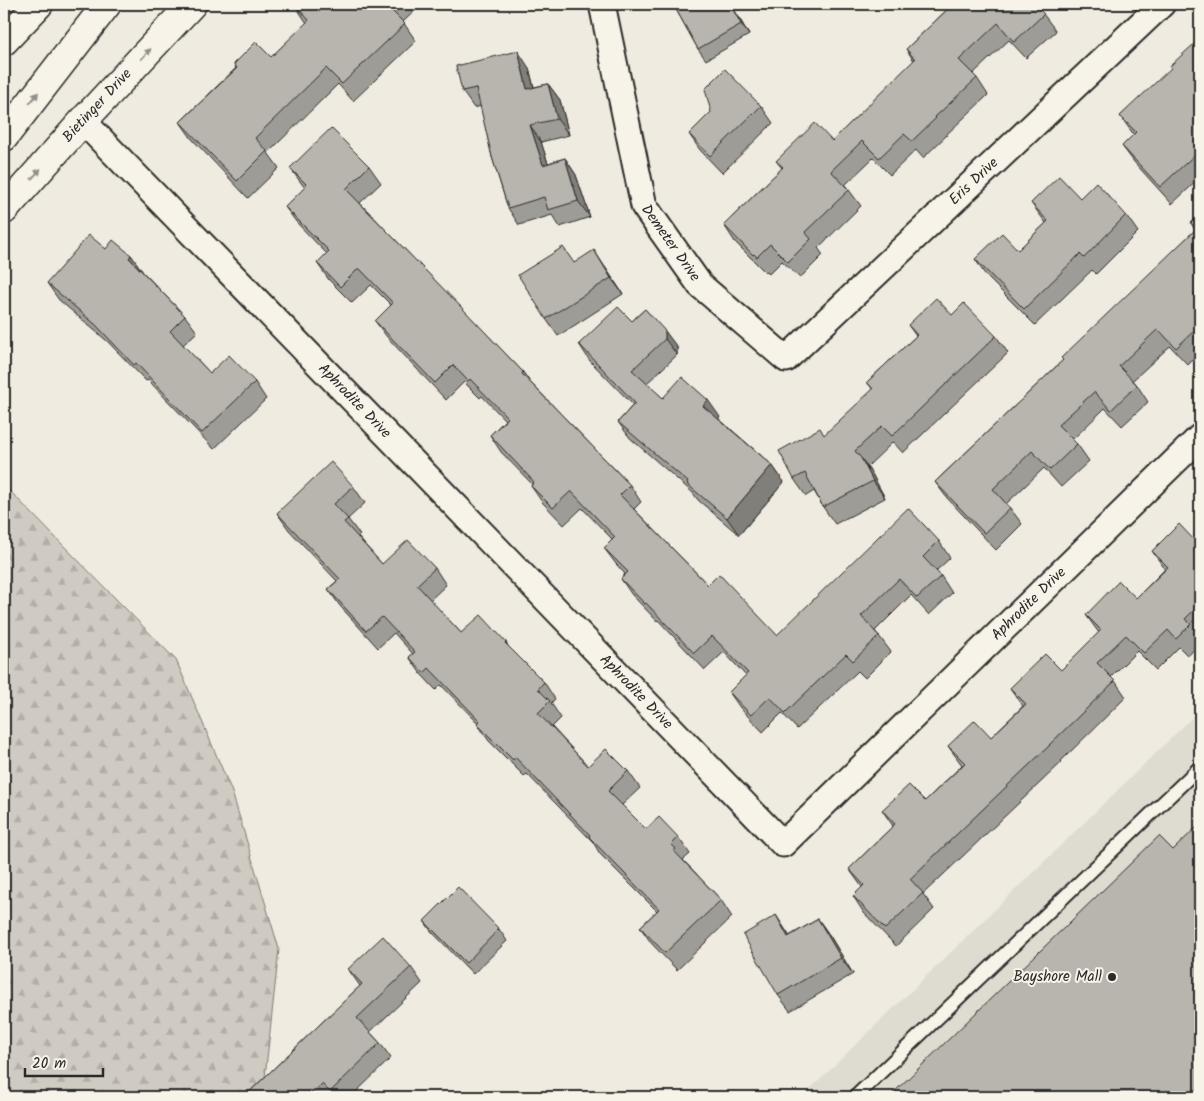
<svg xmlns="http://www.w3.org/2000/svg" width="1204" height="1101" font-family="Kalam,sans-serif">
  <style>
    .built { fill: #dedbd1 }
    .forest { fill: url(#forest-firs); stroke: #7d7b76 }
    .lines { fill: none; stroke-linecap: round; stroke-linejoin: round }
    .lane-casing { stroke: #2b2b2b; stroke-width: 16 }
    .street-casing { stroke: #2b2b2b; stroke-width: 29 }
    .secondary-casing { stroke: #2b2b2b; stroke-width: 31 }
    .highway-casing { stroke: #2b2b2b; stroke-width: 31 }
    .lane { stroke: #f7f3e8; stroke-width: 12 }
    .street { stroke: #f7f3e8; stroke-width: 25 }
    .secondary { stroke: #f7f3e8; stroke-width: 28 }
    .highway { stroke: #f7f3e8; stroke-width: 28 }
    .wall { fill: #9e9c96; stroke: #2b2b2b }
    .shaded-wall { fill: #817f7a; stroke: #2b2b2b }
    .building { fill: #b8b5ae; stroke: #2b2b2b }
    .oneway { fill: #918f8a }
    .poi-dot { fill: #2b2b2b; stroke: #f7f3e8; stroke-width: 2 }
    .labels { text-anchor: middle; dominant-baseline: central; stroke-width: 4; stroke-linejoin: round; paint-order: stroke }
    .street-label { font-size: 15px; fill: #2b2b2b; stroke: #f7f3e8 }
    .poi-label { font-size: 15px; fill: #2b2b2b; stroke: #f7f3e8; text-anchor: end }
  </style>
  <defs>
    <pattern id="forest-firs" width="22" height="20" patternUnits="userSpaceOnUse" patternTransform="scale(1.25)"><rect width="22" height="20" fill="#cfcbc2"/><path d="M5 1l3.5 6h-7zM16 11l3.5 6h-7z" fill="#b2aea7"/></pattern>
  </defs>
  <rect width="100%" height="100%" fill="#efebe0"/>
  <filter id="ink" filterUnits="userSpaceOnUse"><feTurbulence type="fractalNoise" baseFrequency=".02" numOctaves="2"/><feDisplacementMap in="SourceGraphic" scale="10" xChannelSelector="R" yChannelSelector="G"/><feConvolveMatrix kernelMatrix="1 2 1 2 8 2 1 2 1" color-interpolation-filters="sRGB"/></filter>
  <g filter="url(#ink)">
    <path class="built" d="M 1200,710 L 1200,1097 L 802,1097 Z"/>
    <path class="forest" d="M 4,485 L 176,660 L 232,792 L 279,949 L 265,1077 L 250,1097 L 4,1097 Z"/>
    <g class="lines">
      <g class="lane-casing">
        <path id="lane" d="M 855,1097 L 1200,767"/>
      </g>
      <g class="street-casing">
        <g id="street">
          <path id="s1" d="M 602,4 L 644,206 L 700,285 L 786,359 L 1162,4"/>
          <path id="s2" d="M 83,121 L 783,844 L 1200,437"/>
        </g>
      </g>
      <g class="secondary-casing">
        <g id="secondary">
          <path id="s3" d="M 4,210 L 83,121 L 192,4"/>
        </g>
      </g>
      <g class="highway-casing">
        <g id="highway">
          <path d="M 4,41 L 39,4"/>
          <path d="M 4,137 L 107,4"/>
        </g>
      </g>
      <use href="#lane" class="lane"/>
      <use href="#street" class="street"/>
      <use href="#secondary" class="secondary"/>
      <use href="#highway" class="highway"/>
    </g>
    <g class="wall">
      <path d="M 294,4 L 422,4 L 403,22 L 416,41 L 353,101 L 338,84 L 268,153 L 279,168 L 248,198 L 192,139 L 180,122 L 236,68 L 234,64 L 271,57 L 307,23 Z"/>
      <path d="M 673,4 L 731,4 L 749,35 L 706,60 L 698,49 Z"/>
      <path d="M 953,4 L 1047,4 L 1040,10 L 1056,31 L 1026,58 L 1009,40 L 973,74 L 977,78 L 988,95 L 947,134 L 948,134 L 923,158 L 916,150 L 890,175 L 873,158 L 845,185 L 849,190 L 861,206 L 818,248 L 823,255 L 800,278 L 782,261 L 769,274 L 766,271 L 765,272 L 735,242 L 724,225 L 782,168 L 776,161 L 832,141 L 914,61 L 906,49 Z"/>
      <path d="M 1200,51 L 1200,178 L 1172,204 L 1134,162 L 1122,146 L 1134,135 L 1120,116 Z"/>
      <path d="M 529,68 L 534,87 L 548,84 L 560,100 L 569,135 L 541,142 L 548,163 L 565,158 L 576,175 L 590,217 L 560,227 L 552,215 L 519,225 L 508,208 L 492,157 L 481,106 L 474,108 L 462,91 Z"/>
      <path d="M 761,106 L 773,123 L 722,173 L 700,150 L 689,134 Z"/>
      <path d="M 369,166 L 381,183 L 360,203 L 523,372 L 530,382 L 630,485 L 641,502 L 634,509 L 708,585 L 777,635 L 939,541 L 950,558 L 936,571 L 941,576 L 952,593 L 929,615 L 911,595 L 875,631 L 879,636 L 891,652 L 865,678 L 858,671 L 797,729 L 782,713 L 763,732 L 741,709 L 729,692 L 746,676 L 724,652 L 705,670 L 658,620 L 657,621 L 632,595 L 621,579 L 625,574 L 616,564 L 604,548 L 613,540 L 582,508 L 564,525 L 542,502 L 531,486 L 532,484 L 501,452 L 490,435 L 505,420 L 482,396 L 480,398 L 464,382 L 446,400 L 387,337 L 375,321 L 391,305 L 371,285 L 352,303 L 329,280 L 317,263 L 327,254 L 297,223 L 285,207 L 305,188 L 290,168 Z"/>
      <path d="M 1080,198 L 1126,215 L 1138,232 L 1096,274 L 1092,270 L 1035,325 L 986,276 L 975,259 L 1018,250 L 1046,223 L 1031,203 Z"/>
      <path d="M 1200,214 L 1200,353 L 1188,365 L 1170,346 L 1133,380 L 1137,385 L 1148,402 L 1122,426 L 1105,408 L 1072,440 L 1077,444 L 1089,461 L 1061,487 L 1044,468 L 1006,504 L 1010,508 L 1022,524 L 996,550 L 947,498 L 935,482 L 1063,360 L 1195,230 L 1191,223 Z"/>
      <path d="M 106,249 L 131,255 L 142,271 L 185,316 L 197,332 L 183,345 L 210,373 L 255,382 L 266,399 L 214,449 L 148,380 L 146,381 L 107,341 L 59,300 L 47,283 Z"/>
      <path d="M 574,263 L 605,267 L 623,294 L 558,336 L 546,319 Z"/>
      <path d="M 645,309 L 677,347 L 677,355 L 646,384 L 663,398 L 720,417 L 718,418 L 772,465 L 784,482 L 739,535 L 698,500 L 693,493 L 630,438 L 618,422 L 633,405 L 590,361 L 579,344 L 632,321 Z"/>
      <path d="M 952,315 L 996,336 L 1008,353 L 903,453 L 893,442 L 867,467 L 872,474 L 885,498 L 835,524 L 823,507 L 814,491 L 806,496 L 794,479 L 825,435 L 873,390 L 867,382 L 916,336 L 908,325 Z"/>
      <path d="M 353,486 L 365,503 L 348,519 L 360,535 L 358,537 L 382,564 L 435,568 L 446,585 L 430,600 L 461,633 L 506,642 L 509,648 L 544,682 L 555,699 L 551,703 L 561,718 L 552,727 L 588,766 L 628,771 L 640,788 L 622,805 L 646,829 L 678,837 L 690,854 L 683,860 L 687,864 L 721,900 L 732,917 L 677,970 L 652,944 L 640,927 L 657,911 L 600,854 L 593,842 L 527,774 L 524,776 L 489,741 L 477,724 L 478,723 L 441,685 L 436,690 L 421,674 L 409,657 L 413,654 L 394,633 L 378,648 L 340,606 L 328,589 L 337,581 L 289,530 L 277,513 Z"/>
      <path d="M 1200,537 L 1200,632 L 1198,634 L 1200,638 L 1200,643 L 1188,656 L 1179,647 L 1156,670 L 1137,651 L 1111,677 L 1115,681 L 1126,697 L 1061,761 L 1062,762 L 923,894 L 934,909 L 896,946 L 864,913 L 853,896 L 862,887 L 849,869 L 893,826 L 882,810 L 925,801 L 962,765 L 948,746 L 991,737 L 1023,706 L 1010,688 L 1061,670 L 1099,633 L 1086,615 L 1136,598 L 1165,569 L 1152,551 L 1196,542 Z"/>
      <path d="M 818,919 L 830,936 L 853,974 L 790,1011 L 778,995 L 787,932 L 789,936 Z"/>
      <path d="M 424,921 L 499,929 L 507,941 L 473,974 L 432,932 Z"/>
      <path d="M 411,967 L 422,983 L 370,1032 L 380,1043 L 391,1058 L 351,1097 L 244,1097 L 360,986 L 348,969 Z"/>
    </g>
    <g class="shaded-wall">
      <path d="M 730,4 L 731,4 L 749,35 L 741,24 Z"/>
      <path d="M 518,51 L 529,68 L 538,105 L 527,89 Z"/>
      <path d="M 548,84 L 560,100 L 569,135 L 557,119 Z"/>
      <path d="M 530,125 L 541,142 L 554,182 L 543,165 Z"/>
      <path d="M 565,158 L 576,175 L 590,217 L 578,201 Z"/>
      <path d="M 594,250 L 605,267 L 623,294 L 611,278 Z"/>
      <path d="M 131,255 L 143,272 L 129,258 Z"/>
      <path d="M 665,331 L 677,347 L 677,355 L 665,339 Z"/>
      <path d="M 708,400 L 720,417 L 715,422 L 703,406 Z"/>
      <path d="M 861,458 L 872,474 L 885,498 L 873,481 Z"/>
      <path d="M 772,465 L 784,482 L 739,535 L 727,518 Z"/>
      <path d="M 776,915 L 787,932 L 800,953 L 788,937 Z"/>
      <path d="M 818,919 L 830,936 L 853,974 L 841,958 Z"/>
      <path d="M 4,1002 L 7,1007 L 4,1018 Z"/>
    </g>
    <g class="building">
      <path d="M 294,4 L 393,4 L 389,8 L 405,24 L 342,84 L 326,68 L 255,138 L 267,151 L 237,181 L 180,122 L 237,68 L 234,64 L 256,42 L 271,57 L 309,20 Z"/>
      <path d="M 673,4 L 730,4 L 741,24 L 698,49 Z"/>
      <path d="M 953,4 L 1034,4 L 1044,14 L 1014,42 L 998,23 L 959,60 L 977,78 L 935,117 L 936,118 L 912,141 L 904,134 L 879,158 L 862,141 L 831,171 L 849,190 L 805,232 L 811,239 L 788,262 L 770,244 L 757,257 L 754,254 L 753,255 L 724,225 L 783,167 L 776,161 L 815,123 L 832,141 L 915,59 L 906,49 Z"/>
      <path d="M 1194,44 L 1200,51 L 1200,134 L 1195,140 L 1200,146 L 1200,150 L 1160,187 L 1122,146 L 1136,132 L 1120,116 L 1171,68 L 1170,66 Z"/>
      <path d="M 518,51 L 527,89 L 548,84 L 557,119 L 530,125 L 543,165 L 565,158 L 578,201 L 548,210 L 544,197 L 508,208 L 492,157 L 476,88 L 462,91 L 456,66 Z"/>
      <path d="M 725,69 L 761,106 L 710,156 L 689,134 L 711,112 L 705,89 Z"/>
      <path d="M 331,128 L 369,166 L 346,189 L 465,311 L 523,372 L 522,374 L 630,485 L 620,495 L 708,585 L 719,574 L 777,635 L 908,508 L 939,541 L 923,557 L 941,576 L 917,598 L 899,579 L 861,616 L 879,636 L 853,661 L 846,654 L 785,713 L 770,697 L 751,715 L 729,692 L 748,673 L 712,636 L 694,653 L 646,603 L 645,604 L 621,579 L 628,572 L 604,548 L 615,537 L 571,491 L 553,508 L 531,486 L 534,482 L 490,435 L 508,418 L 470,379 L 468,381 L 453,365 L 435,383 L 375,321 L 393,303 L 359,268 L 340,287 L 317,263 L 329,251 L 285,207 L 307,185 L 290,168 Z"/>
      <path d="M 1059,176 L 1080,198 L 1096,182 L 1126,215 L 1084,258 L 1080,254 L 1024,309 L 975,259 L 1002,233 L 1018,250 L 1048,221 L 1031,203 Z"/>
      <path d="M 1200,214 L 1200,288 L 1194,294 L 1200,301 L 1200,325 L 1176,348 L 1158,329 L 1119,366 L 1137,385 L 1111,410 L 1094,392 L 1058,425 L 1077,444 L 1050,470 L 1032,451 L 993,489 L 1010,508 L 984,533 L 935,482 L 1063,360 L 1061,358 L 1196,229 L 1191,223 Z"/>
      <path d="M 89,235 L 106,249 L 113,240 L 131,255 L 129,258 L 185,316 L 170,331 L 210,373 L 229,355 L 255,382 L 202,433 L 136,363 L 134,365 L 96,325 L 47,283 Z"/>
      <path d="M 563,247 L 574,263 L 594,250 L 611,278 L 546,319 L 518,275 Z"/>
      <path d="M 936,298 L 952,315 L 964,303 L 996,336 L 892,436 L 882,426 L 855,451 L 861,458 L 873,481 L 823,507 L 805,473 L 794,479 L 779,451 L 820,428 L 824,435 L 873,389 L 867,382 L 917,335 L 908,325 Z"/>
      <path d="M 618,307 L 632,321 L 645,309 L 665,331 L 665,339 L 632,370 L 663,398 L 682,377 L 708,400 L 703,406 L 772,465 L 727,518 L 687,484 L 688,482 L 618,422 L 635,403 L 579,344 Z"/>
      <path d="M 331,462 L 353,486 L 334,504 L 348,519 L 344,522 L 382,564 L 408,540 L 435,568 L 417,585 L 461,633 L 481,615 L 506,642 L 505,643 L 544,682 L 538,689 L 550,701 L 538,713 L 588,766 L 606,749 L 628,771 L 608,791 L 646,829 L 659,817 L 678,837 L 671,844 L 676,849 L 674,851 L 721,900 L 665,953 L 640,927 L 659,909 L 589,837 L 590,835 L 515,757 L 513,760 L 477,724 L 480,721 L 429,668 L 424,673 L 409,657 L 415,652 L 382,617 L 366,631 L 328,589 L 340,579 L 277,513 Z"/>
      <path d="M 1179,524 L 1196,542 L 1200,537 L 1200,604 L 1185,619 L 1191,624 L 1176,639 L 1168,630 L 1144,653 L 1126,635 L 1097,663 L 1115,681 L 1049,745 L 1050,745 L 910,879 L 923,893 L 885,929 L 853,896 L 864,885 L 849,869 L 895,824 L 882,810 L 909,785 L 925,801 L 965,763 L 948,746 L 975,720 L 991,737 L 1026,704 L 1010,688 L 1045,654 L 1061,670 L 1101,630 L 1086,615 L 1119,581 L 1136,598 L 1168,567 L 1152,551 Z"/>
      <path d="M 1200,824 L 1200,1097 L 889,1097 L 1159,836 L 1173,850 Z"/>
      <path d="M 458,887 L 499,929 L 466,963 L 424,921 Z"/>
      <path d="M 776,915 L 788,937 L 818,919 L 841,958 L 778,995 L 743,935 Z"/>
      <path d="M 383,936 L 411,967 L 357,1018 L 380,1043 L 330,1092 L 322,1084 L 308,1097 L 244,1097 L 362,984 L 348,969 Z"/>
    </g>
    <defs><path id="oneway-solid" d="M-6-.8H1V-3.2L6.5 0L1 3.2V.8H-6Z" transform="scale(1.25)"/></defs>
    <g class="oneway">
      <use href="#oneway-solid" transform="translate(146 54) rotate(-47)"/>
      <use href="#oneway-solid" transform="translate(34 98) rotate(-52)"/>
      <use href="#oneway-solid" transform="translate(36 174) rotate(-48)"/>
    </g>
  </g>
  <circle class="poi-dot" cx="1112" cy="977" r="5"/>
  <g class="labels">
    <g class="street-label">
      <text stroke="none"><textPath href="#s3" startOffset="140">Bietinger Drive</textPath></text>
      <text stroke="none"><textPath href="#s1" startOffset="675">Eris Drive</textPath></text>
      <text stroke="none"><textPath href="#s1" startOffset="252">Demeter Drive</textPath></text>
      <text stroke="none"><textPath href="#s2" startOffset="390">Aphrodite Drive</textPath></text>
      <text stroke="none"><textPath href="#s2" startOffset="1350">Aphrodite Drive</textPath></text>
      <text stroke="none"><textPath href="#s2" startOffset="795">Aphrodite Drive</textPath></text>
    </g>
    <g class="poi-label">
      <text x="1102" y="977">Bayshore Mall</text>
    </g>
  </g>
  <rect width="1204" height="1101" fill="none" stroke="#f7f3e8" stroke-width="20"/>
  <rect x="10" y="10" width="1184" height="1081" fill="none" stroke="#2b2b2b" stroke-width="2" filter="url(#ink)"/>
  <path d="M25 1068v8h78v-8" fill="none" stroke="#2b2b2b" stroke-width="2.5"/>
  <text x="32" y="1068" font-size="15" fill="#2b2b2b" stroke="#f7f3e8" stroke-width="4" paint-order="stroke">20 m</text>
</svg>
